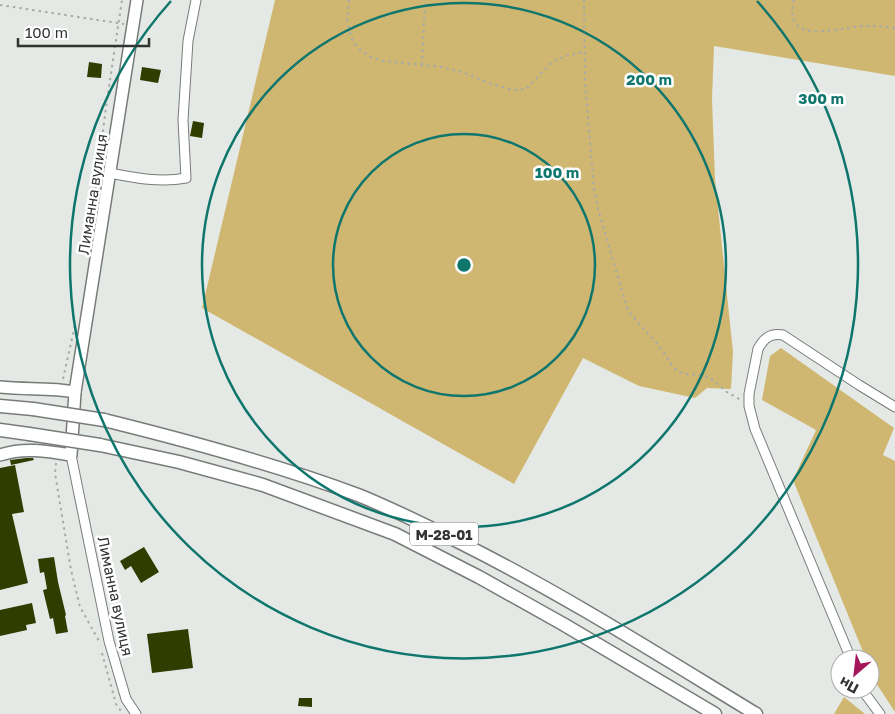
<svg xmlns="http://www.w3.org/2000/svg" width="895" height="714" font-family="'Golos Text',sans-serif">
  <style>
    .green { fill: #d0b771 }
    .building { fill: #313c00 }
    .lines { fill: none; stroke-linecap: round; stroke-linejoin: round }
    .minor-casing { stroke: #787c79; stroke-width: 11 }
    .major-casing { stroke: #787c79; stroke-width: 14 }
    .highway-casing { stroke: #787c79; stroke-width: 15 }
    .path { stroke: #a7aba7; stroke-width: 2; stroke-dasharray: 2.5 4; stroke-linecap: butt }
    .minor { stroke: #fff; stroke-width: 9 }
    .major { stroke: #fff; stroke-width: 11 }
    .highway { stroke: #fff; stroke-width: 12 }
    .highway-bridge-casing { stroke: #787c79; stroke-width: 15; stroke-linecap: butt }
    .highway-bridge { stroke: #fff; stroke-width: 12 }
    .ring { fill: none; stroke: #0f766e; stroke-width: 2.5 }
    .labels { text-anchor: middle; dominant-baseline: central; stroke-width: 5; stroke-linejoin: round; paint-order: stroke }
    .shield { fill: #fff; stroke: #707170; stroke-width: 1 }
    .shield-label { font-size: 14px; font-weight: bold; fill: #323432 }
    .street-label { font-size: 15px; fill: #323432; stroke: #fff }
    .centre { fill: #0f766e; stroke: #fff; stroke-width: 2.5 }
    .ring-label { font-size: 15px; text-anchor: middle; font-weight: bold; fill: #0f766e; stroke: #fff; stroke-width: 5; stroke-linejoin: round; paint-order: stroke }
  </style>
  <rect width="100%" height="100%" fill="#e5e9e5"/>
  <g class="green">
    <path d="M 275,0 L 895,0 L 895,76 L 714,46 L 712,99 L 715,179 L 733,352 L 731,389 L 707,388 L 695,398 L 639,386 L 583,358 L 514,484 L 202,308 Z"/>
    <path d="M 781,348 L 894,428 L 883,455 L 895,461 L 895,712 L 876,683 L 870,669 L 870,659 L 866,659 L 793,480 L 816,430 L 762,400 L 770,356 Z"/>
    <path d="M 844,697 L 865,714 L 834,714 Z"/>
  </g>
  <g class="building">
    <path d="M 89,62 L 102,64 L 101,78 L 87,77 Z"/>
    <path d="M 142,67 L 161,70 L 158,83 L 140,80 Z"/>
    <path d="M 193,121 L 204,123 L 202,138 L 190,136 Z"/>
    <path d="M 26,458 L 33,458 L 34,460 L 11,465 L 10,460 Z"/>
    <path d="M 15,465 L 24,512 L 12,514 L 28,583 L 0,590 L 0,468 Z"/>
    <path d="M 144,547 L 159,572 L 141,583 L 131,566 L 125,570 L 120,561 Z"/>
    <path d="M 54,557 L 58,582 L 66,615 L 65,616 L 68,632 L 56,634 L 53,618 L 50,619 L 43,590 L 47,589 L 44,572 L 40,573 L 38,559 Z"/>
    <path d="M 32,603 L 36,623 L 26,625 L 27,630 L 0,636 L 0,610 Z"/>
    <path d="M 188,629 L 193,668 L 152,673 L 147,634 Z"/>
    <path d="M 299,698 L 312,698 L 312,707 L 298,706 Z"/>
  </g>
  <g class="lines">
    <g class="minor-casing">
      <g id="minor">
        <path d="M 110,173 C 135,178 161,183 186,178 L 183,120 L 188,41 L 196,0"/>
        <path d="M 71,455 L 109,641 L 126,699 L 136,714"/>
        <path d="M 851,659 L 755,429 L 749,406 L 749,394 L 758,349 C 764,338 770,333 783,335 L 859,385 L 895,407"/>
        <path d="M 864,689 L 866,695 L 880,714"/>
      </g>
    </g>
    <g class="major-casing">
      <g id="major">
        <path d="M 0,387 C 25,390 50,387 75,392"/>
        <path d="M 0,455 C 23,447 47,451 71,455 L 75,392 L 137,0"/>
      </g>
    </g>
    <g class="highway-casing">
      <g id="highway">
        <path d="M 0,406 L 33,409"/>
        <path d="M 104,420 C 189,441 275,464 358,495 C 393,509 427,526 461,543 C 563,594 659,655 756,714"/>
        <path d="M 0,430 L 29,434"/>
        <path d="M 100,445 L 179,462 L 263,485 L 395,534 L 479,577 L 563,624 L 715,714"/>
      </g>
    </g>
    <g class="path">
      <path d="M 349,0 L 347,20 L 351,36 L 353,42 L 358,48 L 369,56 L 383,61 L 443,67 L 461,72 L 495,85 L 514,90 L 526,89 L 552,62 L 566,56 L 584,52"/>
      <path d="M 584,0 L 585,82 L 594,189 L 598,209 L 628,311 L 660,347 L 674,368 L 679,372 L 686,374 L 702,375 L 710,378 L 727,392 L 741,400"/>
      <path d="M 794,0 C 791,10 791,23 801,28 C 813,36 848,27 864,26 C 874,26 885,26 895,28"/>
      <path d="M 0,5 L 124,24"/>
      <path d="M 422,65 L 425,0"/>
      <path d="M 91,222 L 107,100 L 122,0"/>
      <path d="M 63,379 L 75,325"/>
      <path d="M 56,463 L 55,473 L 71,570 L 80,607 L 99,641"/>
      <path d="M 118,636 L 121,646"/>
      <path d="M 102,653 L 116,704 L 123,714"/>
    </g>
    <use href="#minor" class="minor"/>
    <use href="#major" class="major"/>
    <use href="#highway" class="highway"/>
    <g class="highway-bridge-casing">
      <g id="highway-bridge">
        <path d="M 33,409 L 104,420"/>
        <path d="M 29,434 L 100,445"/>
      </g>
    </g>
    <use href="#highway-bridge" class="highway-bridge"/>
  </g>
  <g class="ring">
    <circle cx="464" cy="265" r="131"/>
    <circle cx="464" cy="265" r="262"/>
    <path d="M757 1A394 394 0 1 1 171 1"/>
  </g>
  <g class="labels">
    <rect class="shield" x="410" y="522.5" width="68" height="23" rx="4"/>
    <g class="shield-label">
      <text x="444" y="534">М-28-01</text>
    </g>
    <g class="street-label">
      <text transform="translate(92 194) rotate(-81)">Лиманна вулиця</text>
      <text transform="translate(116 596) rotate(78)">Лиманна вулиця</text>
    </g>
  </g>
  <circle cx="464" cy="265" r="8" class="centre"/>
  <g class="ring-label">
    <text x="649" y="85">200 m</text>
    <text x="821" y="104">300 m</text>
    <text x="557" y="178">100 m</text>
  </g>
  <g transform="translate(855 674) rotate(208)"><circle r="24" fill="#ffffff" stroke="#adaead"/>
  <path d="M0-4L9 19L0 12L-9 19Z" fill="#a5175a"/>
  <text y="-8" font-size="14" font-weight="bold" text-anchor="middle" fill="#323432">Пн</text>
  </g>
  <path d="M18 38v8h131v-8" fill="none" stroke="#323432" stroke-width="2.5"/>
  <text x="25" y="38" font-size="15" fill="#323432" stroke="#ffffff" stroke-width="4" paint-order="stroke">100 m</text>
</svg>
